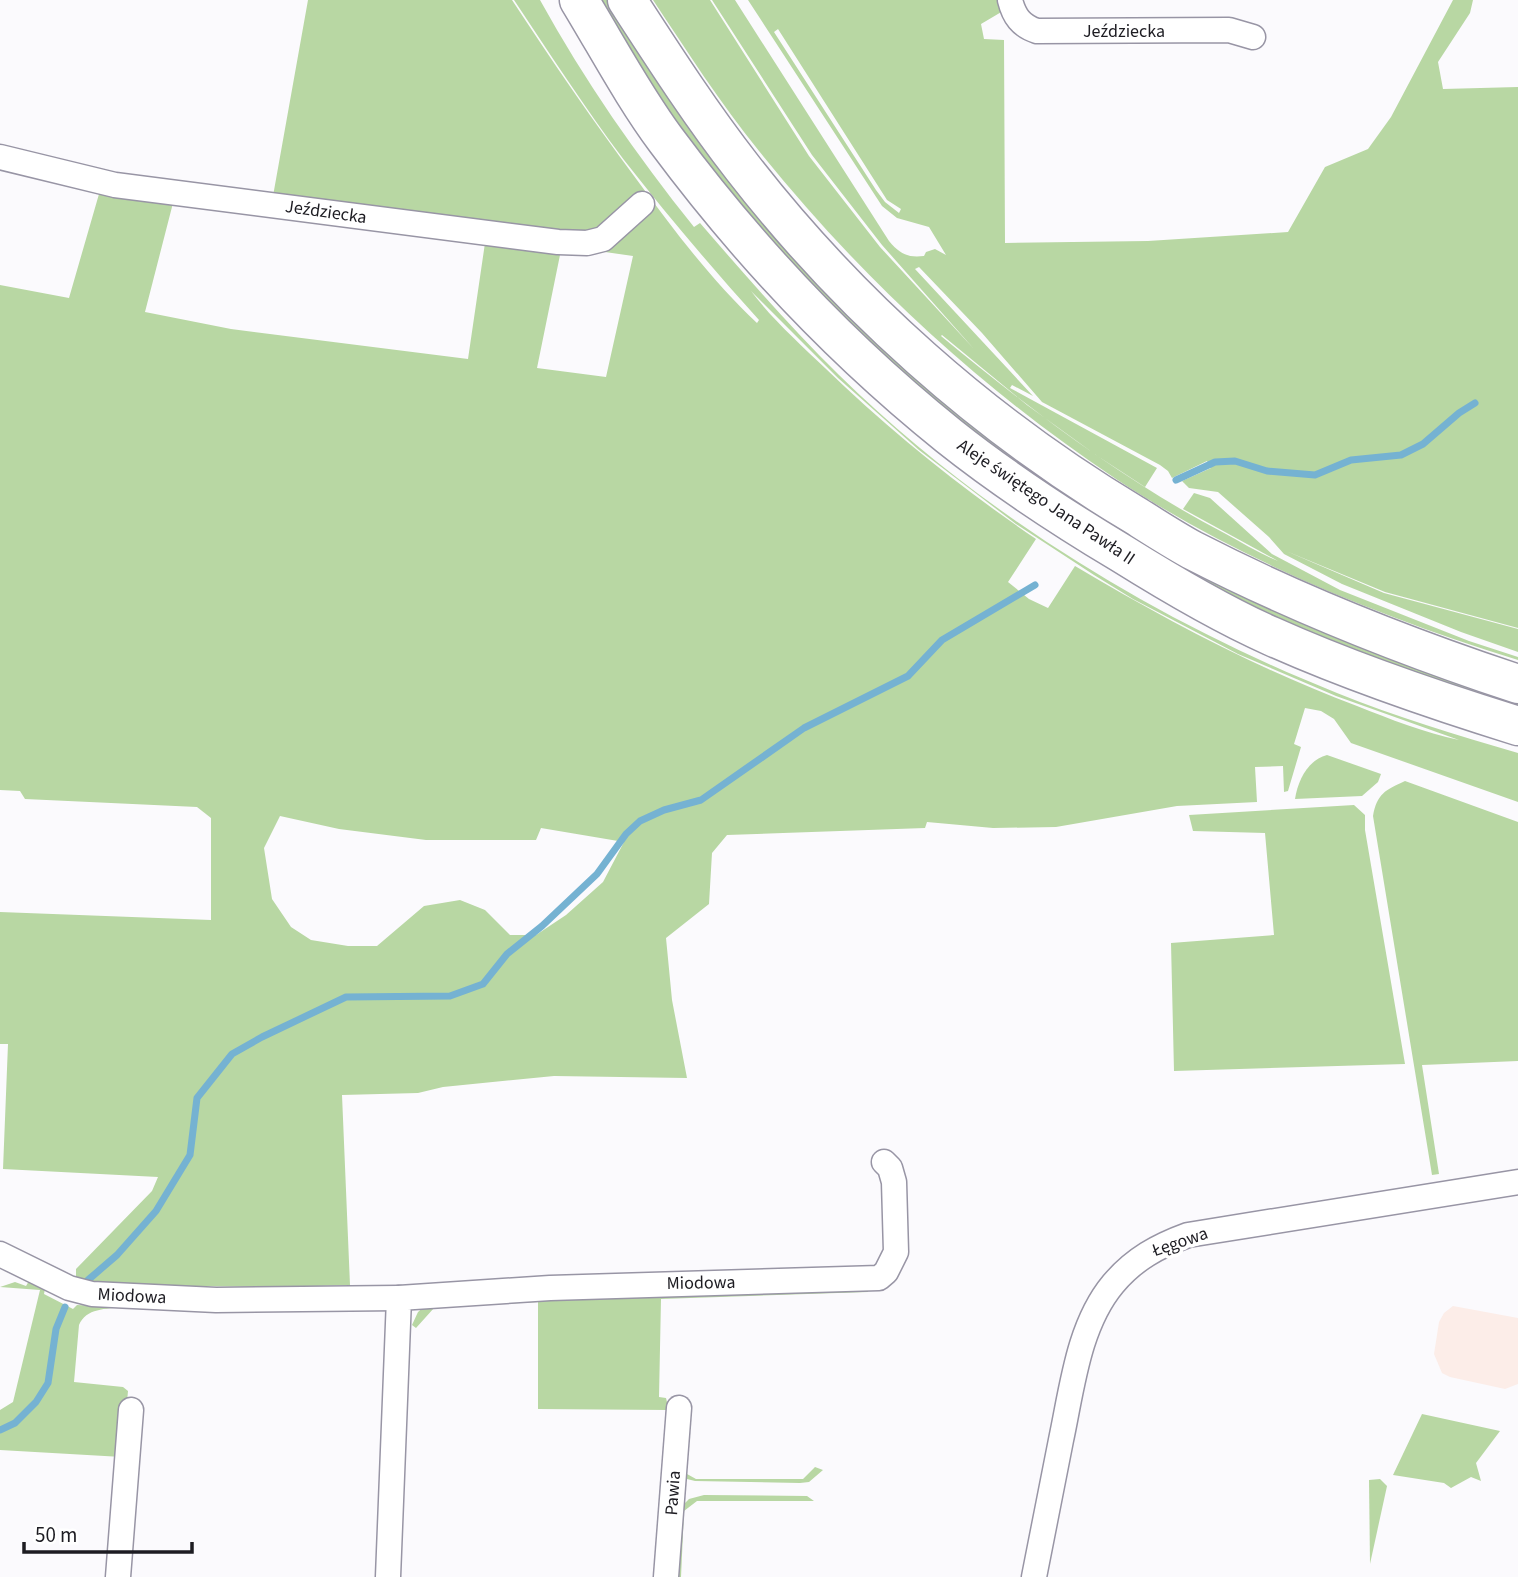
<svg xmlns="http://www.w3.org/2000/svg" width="1518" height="1577" font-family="'Source Sans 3',sans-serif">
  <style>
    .commercial { fill: #fcede8 }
    .green { fill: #b8d7a3; fill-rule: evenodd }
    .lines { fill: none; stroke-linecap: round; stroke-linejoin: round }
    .stream { stroke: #75b2d2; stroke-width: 7 }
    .street-casing { stroke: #9895a5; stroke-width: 27 }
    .highway-casing { stroke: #9895a5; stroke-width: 41 }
    .street { stroke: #fff; stroke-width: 24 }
    .highway { stroke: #fff; stroke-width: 38 }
    .labels { text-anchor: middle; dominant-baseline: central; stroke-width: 7; stroke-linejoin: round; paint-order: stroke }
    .street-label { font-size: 18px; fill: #1d1c22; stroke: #fff }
  </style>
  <rect width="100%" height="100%" fill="#fbfafd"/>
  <path class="commercial" d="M 1453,1306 L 1518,1318 L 1518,1384 L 1505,1389 L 1450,1377 L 1442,1373 L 1434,1354 L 1439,1322 L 1444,1313 Z"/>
  <g class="green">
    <path d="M 308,0 L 512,0 C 552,61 593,121 637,180 C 673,229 712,281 757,323 L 759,320 C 712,268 667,215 624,160 C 585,108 550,54 514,0 L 540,0 C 584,80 637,156 694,227 L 700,223 C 745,275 790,327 839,375 C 980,513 1154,620 1337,693 C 1396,717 1457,735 1518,753 L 1518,802 L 1351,743 L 1334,719 L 1321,711 L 1305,708 L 1294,744 L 1301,747 L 1288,791 L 1284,792 L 1283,766 L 1255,767 L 1257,802 L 1177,806 L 1056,827 L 993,828 L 927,822 L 925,828 L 727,835 L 712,853 L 709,904 L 666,938 L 672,1000 L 687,1078 L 554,1076 L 443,1087 L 418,1093 L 342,1095 L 350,1285 L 283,1287 L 100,1285 L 88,1283 L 76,1277 L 76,1269 L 152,1191 L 158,1177 L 3,1169 L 8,1044 L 0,1044 L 0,912 L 211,920 L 211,818 L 197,807 L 25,799 L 20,791 L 0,790 L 0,285 L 69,298 L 99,194 L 173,203 L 145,312 L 231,329 L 468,359 L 485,243 L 560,255 L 537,368 L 606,377 L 633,256 L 605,252 L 593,236 L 273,196 ZM 751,291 L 838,378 L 919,450 L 1016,524 L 1094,575 L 1133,599 L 1238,654 L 1336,696 L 1459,740 C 1425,733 1390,719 1357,706 C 1258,669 1166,620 1075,566 L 1048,608 L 1029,599 L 1008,582 L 1036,539 C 961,488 890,431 825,368 C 800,344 772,319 751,291 ZM 280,816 L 339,829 L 426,840 L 536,840 L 541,828 L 624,842 L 603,882 L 566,915 L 536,935 L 510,935 L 485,910 L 460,900 L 424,906 L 377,946 L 348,946 L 311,940 L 291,927 L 272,899 L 264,848 Z"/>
    <path d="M 594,0 L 609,0 L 988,433 L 1518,700 L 1518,713 L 1382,669 L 1160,565 L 903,381 L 713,178 Z"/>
    <path d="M 653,0 L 710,0 L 809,156 L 880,247 L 974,349 L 882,245 L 812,155 L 712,0 L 735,0 L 889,241 C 900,254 908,258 924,256 L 926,252 L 935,249 L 946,255 L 929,227 L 897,218 L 882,206 L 748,0 L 1002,0 L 1003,11 L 981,24 L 984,39 L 1004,40 L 1005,243 L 1148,241 L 1288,232 L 1325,167 L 1368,149 L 1391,117 L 1453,0 L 1473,0 L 1470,13 L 1438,62 L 1443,89 L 1518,87 L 1518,628 L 1385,592 L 1286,551 L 1384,593 L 1518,629 L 1518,652 L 1461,632 L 1342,584 L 1284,554 L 1269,537 L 1218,492 L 1189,488 L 1182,481 L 1211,468 L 1207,461 L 1172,478 L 1168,471 L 1160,465 L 1042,402 L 982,333 L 919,267 L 915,269 L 1033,396 L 1012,385 L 1010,388 L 1157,468 L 1145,487 L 1096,455 L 1027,405 L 942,335 L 941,336 C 1031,410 1122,480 1226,534 C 1243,543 1260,554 1278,561 L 1183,509 L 1194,493 L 1210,498 L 1272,554 L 1340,590 L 1469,641 L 1518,657 L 1518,660 C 1378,616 1239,560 1116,479 C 981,389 861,278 759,151 C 720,103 687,51 653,0 ZM 778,29 L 887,200 L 901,209 L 899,213 L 885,202 L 876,190 L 774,32 Z"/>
    <path d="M 1327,755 L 1381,774 L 1378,782 L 1362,796 L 1295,799 C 1298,780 1308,760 1327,755 Z"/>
    <path d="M 1405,781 L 1518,822 L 1518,1061 L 1422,1065 L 1439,1174 L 1432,1175 L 1373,816 C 1377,794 1385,790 1405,781 Z"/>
    <path d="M 1354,805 L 1365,815 L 1365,830 L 1405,1064 L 1174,1071 L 1171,943 L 1274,935 L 1265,833 L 1193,831 L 1189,815 Z"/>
    <path d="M 29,1281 L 45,1289 L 44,1294 L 73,1309 L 77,1305 L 123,1307 C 106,1309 86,1308 79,1325 L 74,1382 L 123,1387 L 128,1391 L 122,1457 L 0,1450 L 0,1410 L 13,1402 L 40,1290 L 0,1287 L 15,1282 L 26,1286 Z"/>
    <path d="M 867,1286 L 868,1292 L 661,1299 L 659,1397 L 666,1398 L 669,1410 L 538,1409 L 538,1302 L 434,1308 L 416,1328 L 412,1325 L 418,1312 L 426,1305 Z"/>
    <path d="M 1422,1414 L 1500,1431 L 1476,1463 L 1481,1481 L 1471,1477 L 1451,1488 L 1444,1483 L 1393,1475 Z"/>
    <path d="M 687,1466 L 687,1474 L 696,1479 L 803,1479 L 815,1467 L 823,1470 L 809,1482 L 800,1483 L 695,1481 L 687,1479 L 685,1475 Z"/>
    <path d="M 1380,1479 L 1387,1486 L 1370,1564 L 1369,1480 Z"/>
    <path d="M 704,1495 L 807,1496 L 814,1501 L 697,1501 L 684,1511 L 681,1577 L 673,1577 L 683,1505 L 689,1499 Z"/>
  </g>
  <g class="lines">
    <g class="stream">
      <path d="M 1176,480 L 1215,462 L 1235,461 L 1267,471 L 1315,475 L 1351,460 L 1401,455 L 1423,444 L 1459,413 L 1475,403"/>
      <path d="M 88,1280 L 117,1255 L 156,1211 L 190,1155 L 197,1098 L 232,1054 L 262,1037 L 346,997 L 450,996 L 483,984 L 507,954 L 542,926 L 597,874 L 626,834 L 640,821 L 664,810 L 701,800 L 804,728 L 908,676 L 942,640 L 1035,585"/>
      <path d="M 0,1430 L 15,1423 L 36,1402 L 48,1383 L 56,1329 L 65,1307"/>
    </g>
    <g class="street-casing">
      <g id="street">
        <path d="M 1010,0 C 1014,16 1021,26 1037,31 L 1229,30 L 1253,37"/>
        <path d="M 0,157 L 115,185 L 558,242 L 587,243 L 603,239 L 642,204"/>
        <path d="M 0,1254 L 69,1288 L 92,1294 L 216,1300 L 399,1298"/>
        <path d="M 118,1577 L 131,1410"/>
        <path d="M 388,1577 L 399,1298 L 550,1288 L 879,1278 L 886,1272 L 896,1252 L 894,1182 L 890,1168 L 884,1162"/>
        <path d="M 666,1577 L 679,1408"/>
        <path d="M 1034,1577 C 1043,1531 1052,1486 1061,1440 C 1072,1389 1078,1326 1113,1284 C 1134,1259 1158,1246 1188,1235 L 1518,1182"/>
      </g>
    </g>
    <g class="highway-casing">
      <g id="highway">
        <path d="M 579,0 C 607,46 634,97 666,140 C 747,249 843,351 949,436 C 1003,479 1061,517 1121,553 C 1169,583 1219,613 1271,636 C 1351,672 1434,700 1518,726"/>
        <path d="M 627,0 C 664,57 700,113 742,167 C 848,304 984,425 1133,514 C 1152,526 1172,539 1192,550 C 1297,604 1406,647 1518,684"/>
      </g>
    </g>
    <use href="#street" class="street"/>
    <use href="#highway" class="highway"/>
  </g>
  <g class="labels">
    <g class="street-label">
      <text x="1124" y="31">Jeździecka</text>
      <text transform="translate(326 212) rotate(8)">Jeździecka</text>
      <text transform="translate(1046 502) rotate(34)">Aleje świętego Jana Pawła II</text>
      <text transform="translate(1180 1242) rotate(-19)">Łęgowa</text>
      <text transform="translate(701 1283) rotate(-1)">Miodowa</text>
      <text transform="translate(132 1296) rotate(3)">Miodowa</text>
      <text transform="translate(673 1493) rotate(-86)">Pawia</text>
    </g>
  </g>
  <path d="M24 1542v10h168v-10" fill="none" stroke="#1d1c22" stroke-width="3.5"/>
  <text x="35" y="1542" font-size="21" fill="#1d1c22" stroke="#ffffff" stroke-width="5" paint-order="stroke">50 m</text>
</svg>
